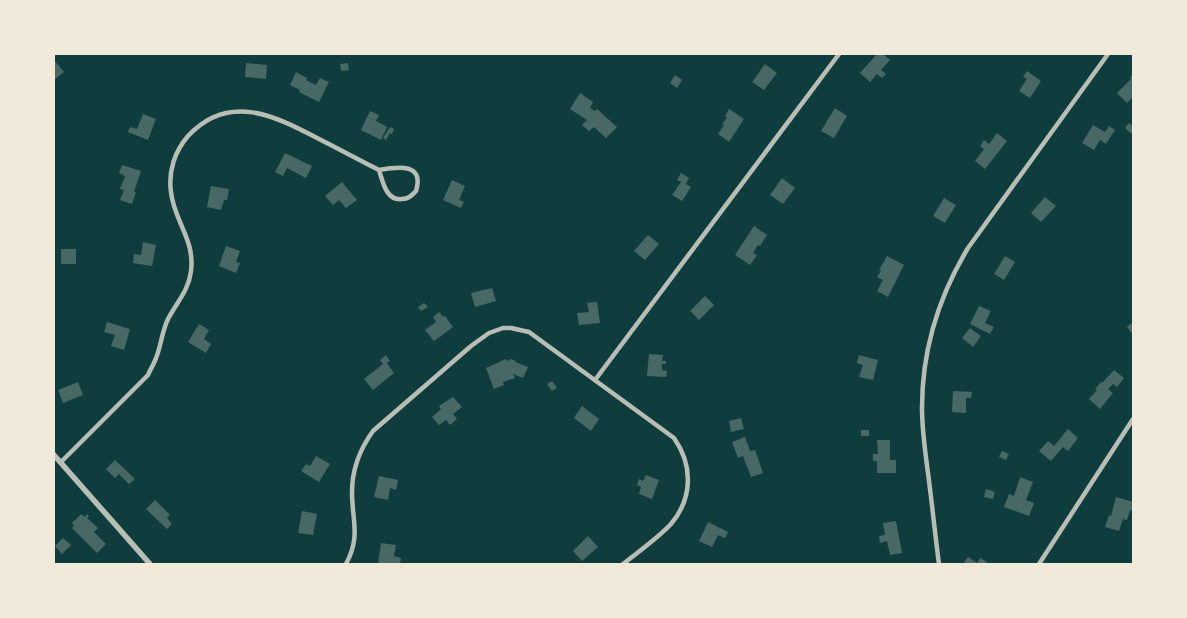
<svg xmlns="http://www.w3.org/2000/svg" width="1187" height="618" font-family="'Public Sans',sans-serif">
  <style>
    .building { fill: #486865 }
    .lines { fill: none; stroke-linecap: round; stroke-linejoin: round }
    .minor { stroke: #b8beb3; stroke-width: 4.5 }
    .tertiary { stroke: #b8beb3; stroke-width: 5.5 }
  </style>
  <rect width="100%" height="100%" fill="#0f3d3e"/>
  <g class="building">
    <path d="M 877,54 L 883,54 L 890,60 L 881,70 L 886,74 L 882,78 L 877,74 L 870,82 L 860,73 Z"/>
    <path d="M 54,60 L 64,72 L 54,80 Z"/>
    <path d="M 246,63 L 267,65 L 266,79 L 245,77 Z"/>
    <path d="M 348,63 L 349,70 L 341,71 L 340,64 Z"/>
    <path d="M 765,64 L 777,73 L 764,90 L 752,82 Z"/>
    <path d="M 1027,71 L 1041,81 L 1030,98 L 1019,91 L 1027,79 L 1023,77 Z"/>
    <path d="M 296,72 L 307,78 L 306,80 L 316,85 L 320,78 L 329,82 L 319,102 L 299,92 L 300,90 L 290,85 Z"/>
    <path d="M 1133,74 L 1133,97 L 1127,103 L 1117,93 L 1131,79 L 1130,77 Z"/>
    <path d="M 675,75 L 682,80 L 677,88 L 670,83 Z"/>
    <path d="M 580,93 L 593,102 L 590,108 L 595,111 L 597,109 L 617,127 L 606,138 L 594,127 L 589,131 L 582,125 L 587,120 L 570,109 Z"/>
    <path d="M 835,108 L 847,116 L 834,138 L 821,131 Z"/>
    <path d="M 729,109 L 744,119 L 729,142 L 718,134 L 724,125 L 722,124 L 727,118 L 725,116 Z"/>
    <path d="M 370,111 L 379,115 L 376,121 L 387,127 L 381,140 L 361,130 Z"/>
    <path d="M 143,114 L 156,119 L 148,140 L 128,132 L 130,127 L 137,129 Z"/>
    <path d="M 1129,123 L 1133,126 L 1133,135 L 1125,128 Z"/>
    <path d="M 1093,125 L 1105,132 L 1109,126 L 1115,130 L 1106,144 L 1100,140 L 1094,150 L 1082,143 Z"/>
    <path d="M 390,127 L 394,129 L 392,134 L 390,133 L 386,140 L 383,138 Z"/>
    <path d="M 997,133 L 1007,141 L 985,169 L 975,161 L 984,149 L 980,146 L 984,140 L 989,144 Z"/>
    <path d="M 285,153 L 312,166 L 306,178 L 287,168 L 283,176 L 275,172 Z"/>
    <path d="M 122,165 L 141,171 L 134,192 L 136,192 L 132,204 L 120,200 L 124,190 L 120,189 L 125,176 L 119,173 Z"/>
    <path d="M 681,173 L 689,178 L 686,184 L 691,187 L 682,201 L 672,195 L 681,182 L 677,180 Z"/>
    <path d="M 782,178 L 795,188 L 783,204 L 770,195 Z"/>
    <path d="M 452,180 L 465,186 L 459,200 L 464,202 L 461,208 L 443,200 Z"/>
    <path d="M 342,182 L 357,200 L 346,208 L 339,200 L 333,205 L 325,196 Z"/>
    <path d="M 211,186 L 229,189 L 227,200 L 224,200 L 221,210 L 207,207 Z"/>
    <path d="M 1045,197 L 1056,206 L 1041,222 L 1031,213 Z"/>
    <path d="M 944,198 L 956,205 L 945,223 L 933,216 Z"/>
    <path d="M 754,226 L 767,235 L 760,246 L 758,245 L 753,253 L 757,255 L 750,265 L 735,255 Z"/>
    <path d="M 648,235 L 659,244 L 645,260 L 634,251 Z"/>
    <path d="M 143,242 L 156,245 L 152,266 L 133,263 L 134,254 L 141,255 Z"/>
    <path d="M 226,246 L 240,251 L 236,262 L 240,263 L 236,273 L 219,266 Z"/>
    <rect x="61" y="249" width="15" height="15"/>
    <path d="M 887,256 L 904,265 L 888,297 L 877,291 L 883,280 L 877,277 L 881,271 L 879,270 Z"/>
    <path d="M 1005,256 L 1015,262 L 1004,280 L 994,274 Z"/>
    <path d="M 492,288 L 496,301 L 475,307 L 471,293 Z"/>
    <path d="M 705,296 L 714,305 L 699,320 L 690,311 Z"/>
    <path d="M 597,302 L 600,323 L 579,325 L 577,313 L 589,312 L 587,303 Z"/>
    <path d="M 424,303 L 428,307 L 421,311 L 418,307 Z"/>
    <path d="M 979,306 L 991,311 L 985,323 L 994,327 L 990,334 L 970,324 Z"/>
    <path d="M 439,312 L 443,317 L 445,316 L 453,327 L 434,341 L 425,330 L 436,322 L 433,317 Z"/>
    <path d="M 107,322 L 130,329 L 124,350 L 111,346 L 115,335 L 104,332 Z"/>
    <path d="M 1133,322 L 1133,335 L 1127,327 Z"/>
    <path d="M 199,324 L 209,330 L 204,339 L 211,344 L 206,353 L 188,342 Z"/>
    <path d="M 970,328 L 981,336 L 973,347 L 962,338 Z"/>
    <path d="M 649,354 L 663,355 L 662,361 L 666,361 L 666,364 L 662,364 L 662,370 L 667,371 L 666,377 L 647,376 Z"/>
    <path d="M 386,355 L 390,361 L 387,363 L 394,373 L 373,390 L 364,379 L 383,364 L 380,360 Z"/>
    <path d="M 859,355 L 878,360 L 873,380 L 859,377 L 863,365 L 857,363 Z"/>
    <path d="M 506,359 L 507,361 L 511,359 L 516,361 L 515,362 L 528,367 L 523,378 L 513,374 L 515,378 L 503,382 L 504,385 L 494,389 L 486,368 Z"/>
    <path d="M 1114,370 L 1124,378 L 1117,387 L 1113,384 L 1108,389 L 1113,393 L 1100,409 L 1089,399 L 1097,390 L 1095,389 L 1101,382 L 1102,383 Z"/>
    <path d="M 552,381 L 557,388 L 552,391 L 547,384 Z"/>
    <path d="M 78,382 L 83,395 L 63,403 L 58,390 Z"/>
    <path d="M 953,391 L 972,392 L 971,398 L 966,398 L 966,413 L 952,412 Z"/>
    <path d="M 453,397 L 462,407 L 453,414 L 457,419 L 450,425 L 446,420 L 439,425 L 432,417 L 441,409 L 439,406 Z"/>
    <path d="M 582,406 L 599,419 L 591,431 L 574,418 Z"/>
    <path d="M 741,418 L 744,429 L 731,432 L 729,421 Z"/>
    <path d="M 1068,429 L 1078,438 L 1068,451 L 1063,447 L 1051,461 L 1039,451 L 1048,441 L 1054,446 Z"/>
    <rect x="861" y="430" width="8" height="6"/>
    <path d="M 745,437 L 750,451 L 755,450 L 763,473 L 751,477 L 743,456 L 738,458 L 732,442 Z"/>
    <path d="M 877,440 L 890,440 L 890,460 L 896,460 L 896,473 L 877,473 L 877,461 L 873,461 L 873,454 L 878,454 Z"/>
    <path d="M 1002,451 L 1009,454 L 1006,460 L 999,457 Z"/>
    <path d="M 316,456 L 330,464 L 319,482 L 301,471 L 306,464 L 310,466 Z"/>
    <path d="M 115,460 L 135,479 L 129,484 L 119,474 L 115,478 L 106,469 Z"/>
    <path d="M 646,475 L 659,480 L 652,499 L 639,494 L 641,487 L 637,485 L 639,479 L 643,481 Z"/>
    <path d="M 379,476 L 398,480 L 396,490 L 390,488 L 388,500 L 374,497 Z"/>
    <path d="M 1020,477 L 1033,482 L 1026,500 L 1034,503 L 1029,516 L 1004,507 L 1009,494 L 1014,496 Z"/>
    <path d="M 986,489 L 995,492 L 993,499 L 984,497 Z"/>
    <path d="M 1116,497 L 1133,502 L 1133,511 L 1130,510 L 1127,520 L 1123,519 L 1119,531 L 1105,527 L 1109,515 L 1111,516 Z"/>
    <path d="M 155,500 L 170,515 L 167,518 L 172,524 L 167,529 L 146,509 Z"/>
    <path d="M 302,511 L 317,514 L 313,535 L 298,533 Z"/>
    <path d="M 81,514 L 85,517 L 87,514 L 89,516 L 87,518 L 98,528 L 94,532 L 106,544 L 97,553 L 72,528 L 74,526 L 72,523 Z"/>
    <path d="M 896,521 L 902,553 L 890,555 L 887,541 L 880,543 L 879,536 L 885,535 L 883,523 Z"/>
    <path d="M 708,522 L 728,532 L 725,538 L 718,535 L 712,547 L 699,541 Z"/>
    <path d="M 588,536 L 598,547 L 582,561 L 573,551 Z"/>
    <path d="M 63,538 L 71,545 L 62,554 L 55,546 Z"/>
    <path d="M 381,543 L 396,545 L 394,556 L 401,558 L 400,564 L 378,564 Z"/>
    <path d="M 968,557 L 977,563 L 980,558 L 987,562 L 986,564 L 963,564 Z"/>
  </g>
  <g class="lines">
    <g class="minor">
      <path d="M 595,380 L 839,54"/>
      <path d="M 61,462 L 148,375 C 150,370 154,364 156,358 C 161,346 162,331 168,319 C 177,302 189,290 191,271 C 195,239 174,221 171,192 C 168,171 175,151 188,136 C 229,92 275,116 319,139 C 339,149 359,160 379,170 C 383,182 386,201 402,199 C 409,199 412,195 416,191 C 425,162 396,167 379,170"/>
      <path d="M 346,564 C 361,536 352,521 352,492 C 352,469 360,449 373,431 L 471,346 L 489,333 L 503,328 L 511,328 L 529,332 L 674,438 C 693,465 693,498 671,524 C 658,538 638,552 623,564"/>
      <path d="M 939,564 C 935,534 932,503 928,473 C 925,451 922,430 922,408 C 922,351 939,296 968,248 L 1108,54"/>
      <path d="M 1039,564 L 1133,419"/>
    </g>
    <path class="tertiary" d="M 54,455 L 150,564"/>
  </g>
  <rect width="1187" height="618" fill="none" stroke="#f1e9da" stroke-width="110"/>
</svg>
